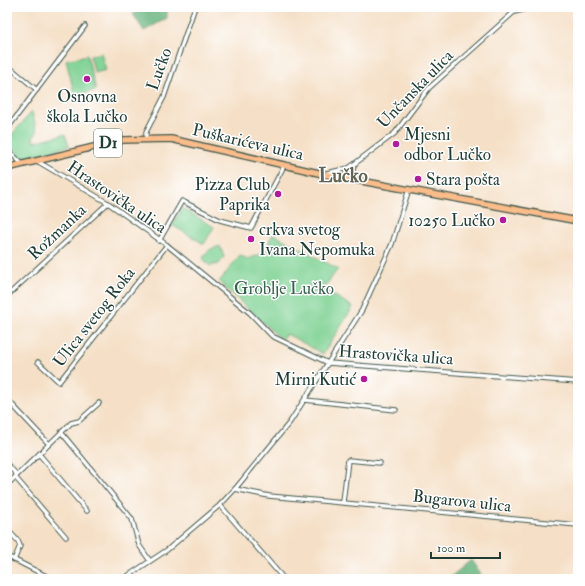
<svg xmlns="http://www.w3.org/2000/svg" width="585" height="586" font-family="'IM FELL Double Pica',serif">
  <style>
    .green { fill: #7ed193; stroke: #4e8764 }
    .forest { fill: #66b37d; stroke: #427858 }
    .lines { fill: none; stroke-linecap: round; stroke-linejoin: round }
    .street-casing { stroke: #3f554a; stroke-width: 5.5 }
    .primary-casing { stroke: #3f554a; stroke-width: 8 }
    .street { stroke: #fff; stroke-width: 3.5 }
    .primary { stroke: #f9bc8a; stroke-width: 5.5 }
    .poi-dot { fill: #b5179e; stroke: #fff; stroke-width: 1.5 }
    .labels { text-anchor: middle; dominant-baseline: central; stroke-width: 3; stroke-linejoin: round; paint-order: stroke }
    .shield { fill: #fff; stroke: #627771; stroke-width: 1 }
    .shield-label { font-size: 16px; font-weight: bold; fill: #1f3d34 }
    .street-label { font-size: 17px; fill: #1f3d34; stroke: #fff }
    .poi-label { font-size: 17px; fill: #1f3d34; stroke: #fff; text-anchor: start }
    .park-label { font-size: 17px; fill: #37624c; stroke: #fff }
    .quarter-label { font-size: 19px; font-weight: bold; fill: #636454; stroke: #fff }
  </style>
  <rect width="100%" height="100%" fill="#fff"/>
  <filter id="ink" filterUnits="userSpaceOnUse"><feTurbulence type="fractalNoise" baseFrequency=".025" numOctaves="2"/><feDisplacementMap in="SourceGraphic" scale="8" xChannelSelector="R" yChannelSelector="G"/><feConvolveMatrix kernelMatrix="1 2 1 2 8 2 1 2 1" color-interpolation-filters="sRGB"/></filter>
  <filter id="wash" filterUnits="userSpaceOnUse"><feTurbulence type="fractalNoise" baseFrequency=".012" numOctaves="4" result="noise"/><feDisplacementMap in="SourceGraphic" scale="16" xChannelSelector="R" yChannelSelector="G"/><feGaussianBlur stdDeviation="0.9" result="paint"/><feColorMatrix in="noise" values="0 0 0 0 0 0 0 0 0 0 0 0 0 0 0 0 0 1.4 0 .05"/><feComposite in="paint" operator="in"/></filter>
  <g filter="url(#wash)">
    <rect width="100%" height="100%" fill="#f5e0c7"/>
    <g class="green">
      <path d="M 101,53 L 106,70 L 95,73 L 90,56 Z"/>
      <path d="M 87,55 L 96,90 L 75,96 L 66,60 Z"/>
      <path d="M 32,112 L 37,132 L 33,138 L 34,142 L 65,134 L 69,146 L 22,159 L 7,144 L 7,135 L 13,133 Z"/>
      <path d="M 182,208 L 214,227 L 204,244 L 172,225 Z"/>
      <path d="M 273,234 L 338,269 L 323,289 L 353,307 L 323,354 L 287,334 L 281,339 L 219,282 L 240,255 L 247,259 L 270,251 L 269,241 Z"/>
      <path d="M 220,246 L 224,257 L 219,264 L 210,266 L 204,260 L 203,256 L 211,249 Z"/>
    </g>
    <g class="forest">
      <path d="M 145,7 L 167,7 L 167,18 L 144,31 L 133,14 Z"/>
      <path d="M 471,560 L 484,579 L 448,579 Z"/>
    </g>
  </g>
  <g filter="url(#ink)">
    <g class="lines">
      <g class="street-casing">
        <g id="street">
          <path d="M 514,12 L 535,7"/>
          <path d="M 7,65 L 37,90"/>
          <path d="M 7,129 L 85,26"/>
          <path d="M 146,138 L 146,132 L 164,97 L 195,7"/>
          <path d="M 7,149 L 22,164"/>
          <path d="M 37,161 L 108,203 L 167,245 L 250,313 L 272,336 L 328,363 L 578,382"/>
          <path d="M 327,173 L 349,168 L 395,133 L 429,88 L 514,12 L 517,7"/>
          <path d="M 354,179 L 352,172 L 355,164"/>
          <path d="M 159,241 L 182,201 L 220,220 L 251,228 L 284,166"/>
          <path d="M 7,296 L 108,203"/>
          <path d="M 38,362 L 59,382 L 167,245"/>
          <path d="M 7,399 L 49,444"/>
          <path d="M 305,400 L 396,410"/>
          <path d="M 61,432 L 132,519 L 139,545 L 150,561"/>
          <path d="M 39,454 L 87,511"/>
          <path d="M 7,464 L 17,475"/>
          <path d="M 15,477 L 66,537"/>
          <path d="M 7,485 L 71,423 L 79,421 L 99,403"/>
          <path d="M 235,489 L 269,496 L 578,525"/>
          <path d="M 343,502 L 348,460 L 380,463"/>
          <path d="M 220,505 L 284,579"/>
          <path d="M 7,529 L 18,541 L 20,546 L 14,560"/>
          <path d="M 7,556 L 52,579"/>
          <path d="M 123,579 L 167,550 L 220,505 L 235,489 L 290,422 L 362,310 L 392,244 L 409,189"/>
        </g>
      </g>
      <g class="primary-casing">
        <path id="primary" d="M 7,168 L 123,140 L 171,139 L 323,174 L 578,221"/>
      </g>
      <use href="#street" class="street"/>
      <use href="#primary" class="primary"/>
    </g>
  </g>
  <g class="poi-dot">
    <circle cx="87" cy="79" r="4"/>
    <circle cx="396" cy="144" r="4"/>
    <circle cx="418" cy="179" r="4"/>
    <circle cx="278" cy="194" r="4"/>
    <circle cx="503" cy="220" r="4"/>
    <circle cx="251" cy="239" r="4"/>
    <circle cx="364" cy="379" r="4"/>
  </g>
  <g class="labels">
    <rect class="shield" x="94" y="129" width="28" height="28" rx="3"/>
    <g class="shield-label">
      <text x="108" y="143">D1</text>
    </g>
    <g class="street-label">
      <text transform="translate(159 69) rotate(-70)">Lučko</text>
      <text transform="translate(415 89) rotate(-46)">Unčanska ulica</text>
      <text transform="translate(248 142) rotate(13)">Puškarićeva ulica</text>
      <text transform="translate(117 197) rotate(34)">Hrastovička ulica</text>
      <text transform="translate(57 232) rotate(-43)">Rožmanka</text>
      <text transform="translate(94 317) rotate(-52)">Ulica svetog Roka</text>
      <text transform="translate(396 355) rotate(4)">Hrastovička ulica</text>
      <text transform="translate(462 501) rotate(6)">Bugarova ulica</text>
    </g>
    <g class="poi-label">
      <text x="87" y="96" text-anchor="middle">Osnovna<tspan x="87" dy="20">škola Lučko</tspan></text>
      <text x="404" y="134">Mjesni<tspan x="404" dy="20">odbor Lučko</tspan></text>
      <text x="426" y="179">Stara pošta</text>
      <text x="270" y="184" text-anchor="end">Pizza Club<tspan x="270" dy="20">Paprika</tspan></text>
      <text x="495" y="220" text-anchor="end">10250 Lučko</text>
      <text x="259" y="229">crkva svetog<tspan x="259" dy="20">Ivana Nepomuka</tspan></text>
      <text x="356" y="379" text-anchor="end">Mirni Kutić</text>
    </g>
    <g class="park-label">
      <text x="284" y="288">Groblje Lučko</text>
    </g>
    <g class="quarter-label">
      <text x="343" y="176">Lučko</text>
    </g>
  </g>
  <rect width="585" height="586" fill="none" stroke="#fff" stroke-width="24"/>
  <path d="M431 552v6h69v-6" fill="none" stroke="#1f3d34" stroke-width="2"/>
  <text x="437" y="552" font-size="12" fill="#1f3d34" stroke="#ffffff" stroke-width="3" paint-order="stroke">100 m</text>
</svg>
